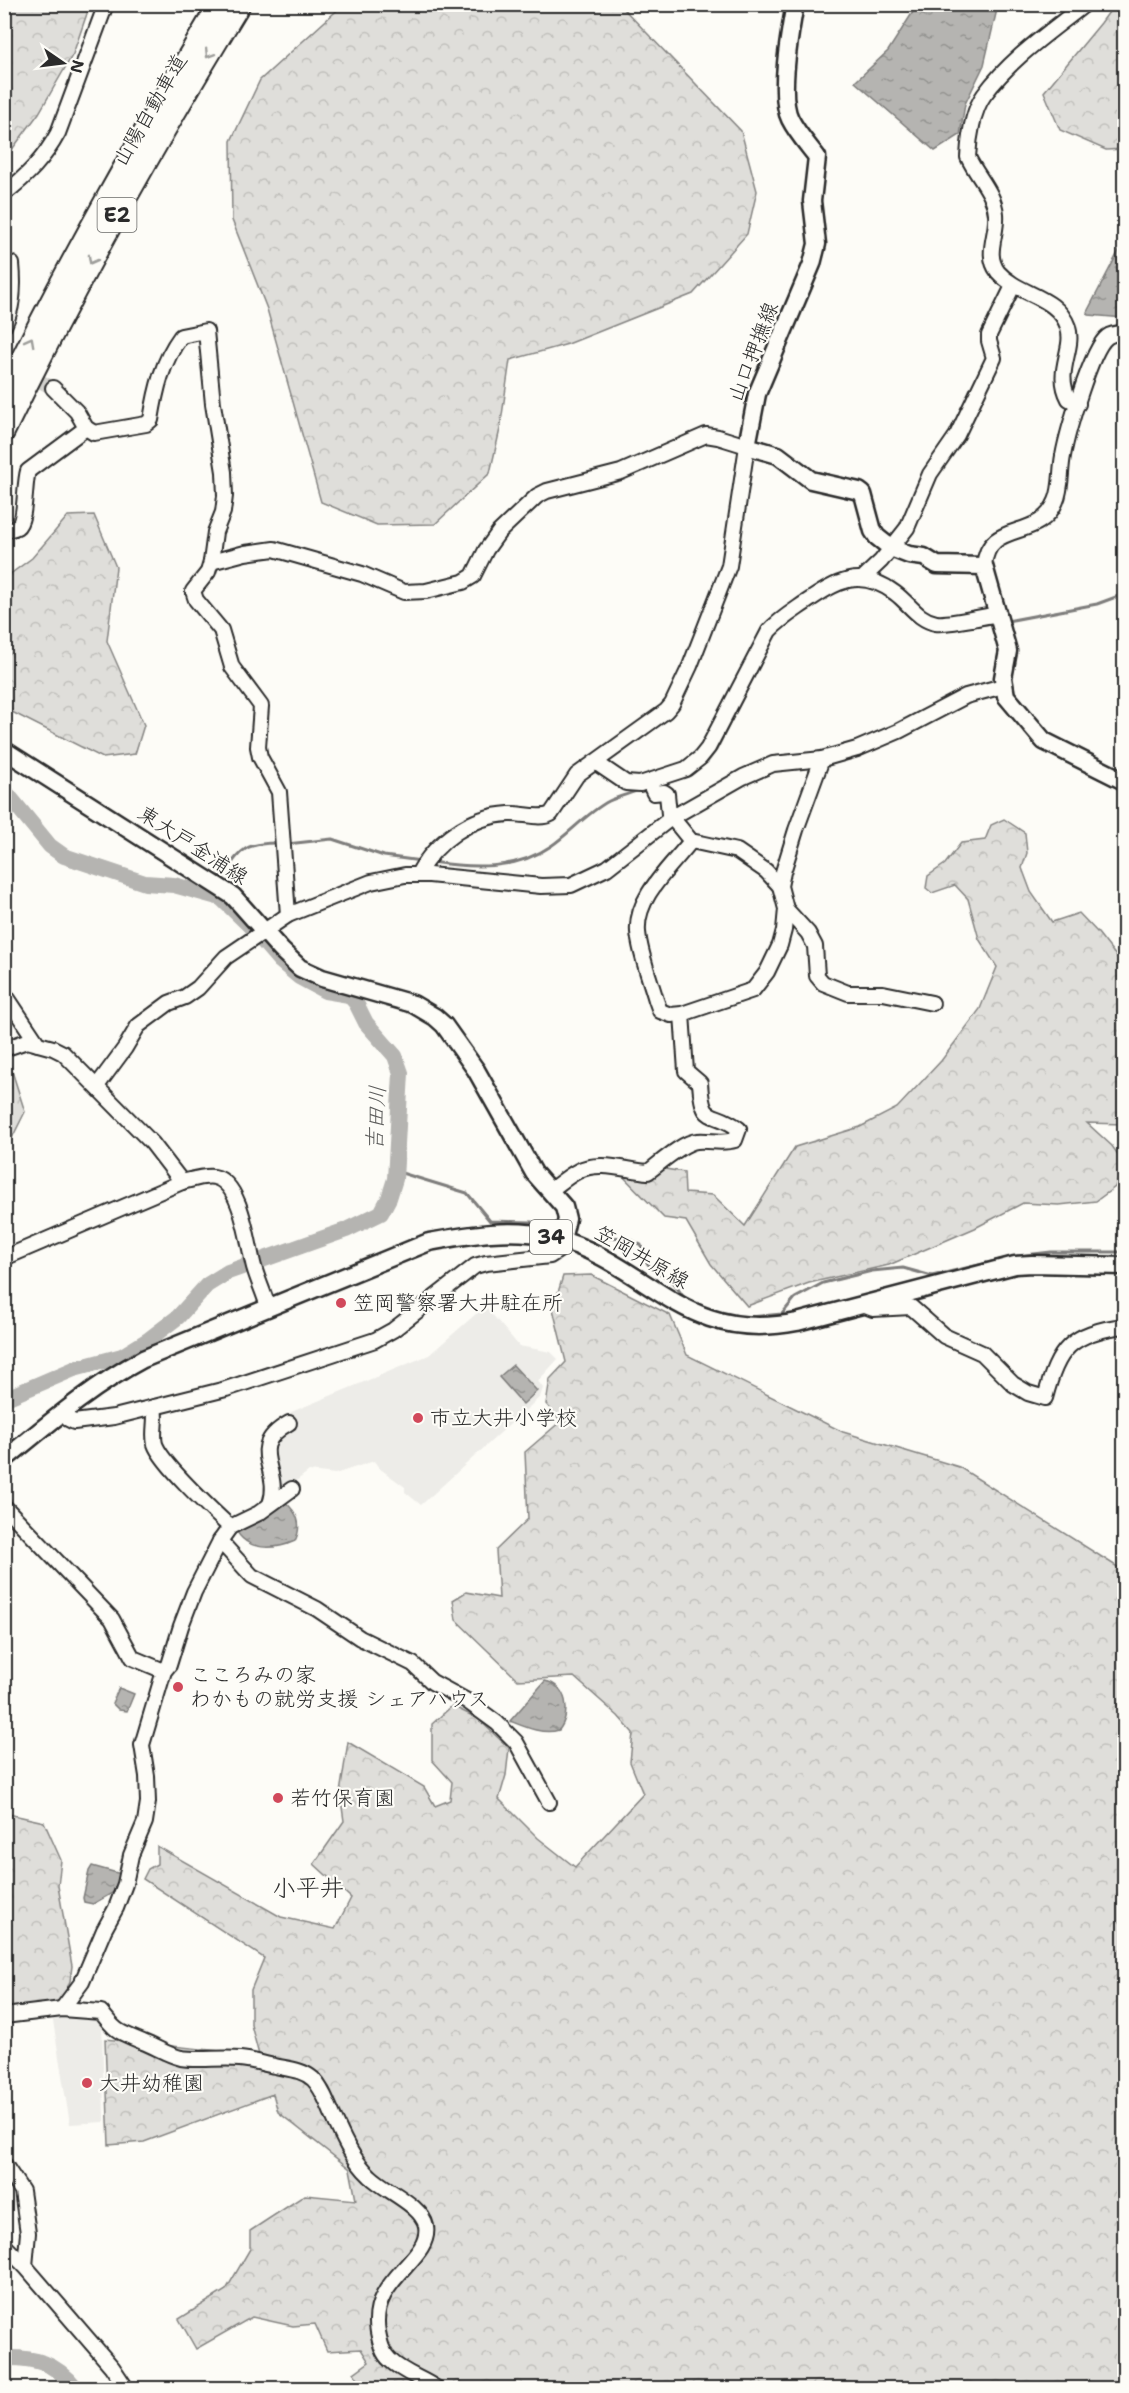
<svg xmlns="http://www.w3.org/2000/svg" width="1129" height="2393" font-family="'Shantell Sans','Klee One',sans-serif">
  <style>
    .built { fill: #edece8 }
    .forest { fill: url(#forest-crowns); stroke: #858482; stroke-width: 1.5 }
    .water { fill: url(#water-ripples); stroke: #7e7d7b; stroke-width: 1.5 }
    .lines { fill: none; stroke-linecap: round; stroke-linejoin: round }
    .stream { stroke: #7e7d7b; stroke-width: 3 }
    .river { stroke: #b5b4b1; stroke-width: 16 }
    .minor-tunnel { stroke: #d3d2ce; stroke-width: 14; stroke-dasharray: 14 7; stroke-linecap: butt }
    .minor-casing { stroke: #2b2b2b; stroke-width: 18 }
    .major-casing { stroke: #2b2b2b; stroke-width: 21 }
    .highway-casing { stroke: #2b2b2b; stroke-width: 24 }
    .minor { stroke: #fdfcf7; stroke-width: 14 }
    .major { stroke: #fdfcf7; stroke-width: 16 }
    .highway { stroke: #fdfcf7; stroke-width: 20 }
    .oneway { stroke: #9e9e9b }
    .poi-dot { fill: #d1495b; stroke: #fdfcf7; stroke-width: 2 }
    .labels { text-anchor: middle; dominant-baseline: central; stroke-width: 4.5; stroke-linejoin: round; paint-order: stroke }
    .shield { fill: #fdfcf7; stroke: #6a6a68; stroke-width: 1.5 }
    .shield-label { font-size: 20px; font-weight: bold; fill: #2b2b2b }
    .street-label { font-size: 21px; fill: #2b2b2b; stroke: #fdfcf7 }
    .poi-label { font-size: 21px; fill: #2b2b2b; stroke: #fdfcf7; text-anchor: start }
    .water-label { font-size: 22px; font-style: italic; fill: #5b5b5a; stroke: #fdfcf7 }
    .quarter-label { font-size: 24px; fill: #2b2b2b; stroke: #fdfcf7 }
  </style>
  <defs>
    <pattern id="forest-crowns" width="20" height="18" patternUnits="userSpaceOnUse" patternTransform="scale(1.5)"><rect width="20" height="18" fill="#dfdeda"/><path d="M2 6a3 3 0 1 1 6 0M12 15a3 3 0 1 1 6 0" fill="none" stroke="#c0bfbb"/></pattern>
    <pattern id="water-ripples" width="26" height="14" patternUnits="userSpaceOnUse" patternTransform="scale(1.5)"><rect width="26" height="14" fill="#b5b4b1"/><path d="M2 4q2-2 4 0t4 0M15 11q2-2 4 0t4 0" fill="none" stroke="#939390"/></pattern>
  </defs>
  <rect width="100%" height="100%" fill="#fdfcf7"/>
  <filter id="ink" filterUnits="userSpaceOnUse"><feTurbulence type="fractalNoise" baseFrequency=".0167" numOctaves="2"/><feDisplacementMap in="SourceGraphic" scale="12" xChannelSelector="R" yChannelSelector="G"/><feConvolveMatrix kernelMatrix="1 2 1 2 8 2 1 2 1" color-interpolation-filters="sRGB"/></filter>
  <g filter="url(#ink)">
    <g class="built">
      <path d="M 485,1306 L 519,1346 L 551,1352 L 558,1359 L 538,1381 L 543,1388 L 540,1397 L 421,1505 L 405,1492 L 405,1487 L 379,1468 L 374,1461 L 335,1474 L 309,1471 L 278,1495 L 272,1440 L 293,1425 L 289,1413 L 429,1355 Z"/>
      <path d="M 52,2015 L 102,2017 L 104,2122 L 70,2124 Z"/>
    </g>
    <g class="forest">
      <path d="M 5,4 L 90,5 L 73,54 L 39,113 L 5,159 Z"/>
      <path d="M 344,4 L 620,5 L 741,131 L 757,191 L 747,234 L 693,294 L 568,344 L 510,360 L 500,429 L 490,473 L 435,524 L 377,525 L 321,502 L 267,309 L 232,220 L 231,141 L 260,80 Z"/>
      <path d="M 1114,5 L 1124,5 L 1124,149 L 1106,150 L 1060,130 L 1044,92 L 1101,23 Z"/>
      <path d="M 94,515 L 116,567 L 107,641 L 144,725 L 135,754 L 103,758 L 4,708 L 5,578 L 32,558 L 68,516 Z"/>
      <path d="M 1004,819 L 1025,833 L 1027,853 L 1022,868 L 1031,892 L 1052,922 L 1079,913 L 1098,933 L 1124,966 L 1124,1051 L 1119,1060 L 1124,1124 L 1087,1123 L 1112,1146 L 1124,1163 L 1115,1187 L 1096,1201 L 1059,1205 L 1023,1203 L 975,1228 L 889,1265 L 809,1283 L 747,1306 L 711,1264 L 686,1221 L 664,1218 L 614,1167 L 626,1163 L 684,1172 L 685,1193 L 713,1195 L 745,1226 L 795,1147 L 860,1127 L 897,1108 L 941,1061 L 980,1009 L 997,967 L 979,939 L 968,899 L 955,885 L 932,893 L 926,888 L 928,876 L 945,864 L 961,843 L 985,840 L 991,825 Z"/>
      <path d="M 4,1046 L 25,1112 L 5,1152 L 4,1152 Z"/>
      <path d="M 591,1275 L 670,1315 L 687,1355 L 843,1432 L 959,1467 L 1124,1571 L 1124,2388 L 363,2388 L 354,2373 L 369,2362 L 361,2349 L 327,2351 L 315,2324 L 293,2326 L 252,2317 L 196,2349 L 179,2319 L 226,2290 L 250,2249 L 250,2231 L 305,2195 L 356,2200 L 350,2169 L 278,2112 L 273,2094 L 144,2142 L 109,2145 L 105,2039 L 259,2055 L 251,2025 L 251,1990 L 264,1958 L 143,1879 L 148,1869 L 157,1864 L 157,1846 L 281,1917 L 335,1929 L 351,1898 L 314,1864 L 344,1821 L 340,1793 L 348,1742 L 424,1787 L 435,1806 L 450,1800 L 452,1782 L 432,1760 L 432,1724 L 452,1706 L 477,1718 L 509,1748 L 506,1775 L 499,1799 L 538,1838 L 575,1867 L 643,1794 L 630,1762 L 633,1733 L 618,1716 L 574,1677 L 518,1680 L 456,1620 L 453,1600 L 466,1592 L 499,1598 L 496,1550 L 528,1519 L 525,1452 L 561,1421 L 546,1404 L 550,1379 L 566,1362 L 553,1309 L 563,1276 Z"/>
      <path d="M 4,1813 L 44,1822 L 61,1860 L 58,1886 L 72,1966 L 70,1981 L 62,2002 L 5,2014 Z"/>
    </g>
    <g class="water">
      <path d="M 918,4 L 998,5 L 984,65 L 965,104 L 960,135 L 935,151 L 855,82 L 888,51 Z"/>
      <path d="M 1124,241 L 1124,318 L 1089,315 L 1087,312 Z"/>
      <path d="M 513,1365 L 537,1391 L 523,1404 L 499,1377 Z"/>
      <path d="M 284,1501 C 297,1512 303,1524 295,1541 C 275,1550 246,1552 235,1528 Z"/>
      <path d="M 545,1681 C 567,1685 572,1713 559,1730 C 543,1735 525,1727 510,1721 Z"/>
      <path d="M 119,1688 L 134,1694 L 127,1711 L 119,1710 L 112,1703 Z"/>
      <path d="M 92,1866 L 121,1874 L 114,1892 L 93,1904 L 84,1902 L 83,1898 L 89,1871 Z"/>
    </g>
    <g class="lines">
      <g class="stream">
        <path d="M 890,597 C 906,614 921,632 947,630"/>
        <path d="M 1007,621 L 1097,604 L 1124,594"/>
        <path d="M 965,627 L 994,623"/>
        <path d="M 779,630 L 803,612"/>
        <path d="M 691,772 L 707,762 L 716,750 L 760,663"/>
        <path d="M 287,844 L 332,839 L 384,856 L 421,861"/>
        <path d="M 431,862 C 472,868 515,871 551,846 C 570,833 588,812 609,801 C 619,796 630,794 639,790"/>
        <path d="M 220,880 C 240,852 241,843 278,843"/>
        <path d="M 395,1171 L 467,1193 L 490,1221 L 532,1222"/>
        <path d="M 602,1239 C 617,1236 627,1237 641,1245 C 646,1273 656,1267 673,1283 C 678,1287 680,1294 685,1298"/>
        <path d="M 751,1317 L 782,1314 L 795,1298 L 823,1283 L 872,1271 L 903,1268 L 932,1276 L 1017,1256 L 1051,1252 L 1124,1252"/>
      </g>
      <g class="river">
        <path d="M 4,790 L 50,846 L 64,856 L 145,883 L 174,885 L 221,898 L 249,925 L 280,961 L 299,977 L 325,991 L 349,995 L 356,1003 L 366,1023 L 395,1056 L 401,1073 L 395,1179 L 389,1198 L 381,1213 L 346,1230 L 228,1272 L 207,1285 L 178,1317 L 148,1340 L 122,1356 L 74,1369 L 4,1399"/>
        <path d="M 4,2358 C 35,2357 56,2363 76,2388"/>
      </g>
      <path class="minor-tunnel" d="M 4,363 L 53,388"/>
      <g class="minor-casing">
        <g id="minor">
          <path d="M 4,194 C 27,176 44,159 58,133 L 106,4"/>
          <path d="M 4,260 L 12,264 C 14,284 13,309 4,326"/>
          <path d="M 53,388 L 77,412 L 86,428 L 94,433 L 146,424 L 151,420 C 156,389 162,362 181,336 L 206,331 L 213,404 L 224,472 L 225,496 L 223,512 L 215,532 L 211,562 L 208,572 L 193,591 L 196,600 L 221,630 L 232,667 L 261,706 L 258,747 L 260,757 L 279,792 L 288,915"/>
          <path d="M 1078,404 L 1069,399 C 1054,371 1075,350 1068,327 C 1057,295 1019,296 998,272 C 984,254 998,234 996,214 C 994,192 977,177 968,157 C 969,138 973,110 984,95 C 1011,58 1050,32 1085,4"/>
          <path d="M 7,530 C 10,529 14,529 17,527 C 26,521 24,484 28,471 L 86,428"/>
          <path d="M 211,562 L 245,553 L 274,549 L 362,574 L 404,592 L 426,591 L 463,582 L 473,576 L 486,550 L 499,532 L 537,496 L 547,491 L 621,472 L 706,435 L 718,437 L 747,446 L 729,566 L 690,666 L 672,704 L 666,711 L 577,775 L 551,814 C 539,820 523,813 509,814 C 471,816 436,841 418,874"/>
          <path d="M 984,566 C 988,518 1039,543 1056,501 C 1062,488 1060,470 1063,456 C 1067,434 1091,349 1107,337 C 1112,333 1119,333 1124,333"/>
          <path d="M 863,578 L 881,561 L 907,528 L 930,474 L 957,435 L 994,358 L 989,341 L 989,335 L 1013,286"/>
          <path d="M 595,762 L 626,783 L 640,784 L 686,769 L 700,758 L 708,748 L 769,631 C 779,620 792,612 805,603 C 837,581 860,567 895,593 C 909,603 918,620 936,623 C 948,625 984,616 999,614"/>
          <path d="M 649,782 L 654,793 L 664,792 L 667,794 L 669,814 L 691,841 L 737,851 L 766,871 L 780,886"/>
          <path d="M 691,841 C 671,867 635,897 638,932 C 640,954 650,979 656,1000 L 660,1011 L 671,1015 L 682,1014 L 753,990 L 767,972 L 780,945 L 784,930 L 786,909 L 780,886 L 783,872 L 796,830 L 822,759"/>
          <path d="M 786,909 L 808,933 L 815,946 L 817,976 L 823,983 L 848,993 L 883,993 L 932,1003"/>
          <path d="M 4,993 L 38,1044"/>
          <path d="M 4,1049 L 27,1041 L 53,1048 L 63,1053 L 152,1143 L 182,1182"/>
          <path d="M 97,1086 L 125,1048 L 138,1026 L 169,1003 L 185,997 L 198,988 L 226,957 L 288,915 L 371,882 L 405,875 L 429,875 L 541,886 L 571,885 L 607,868 L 671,818 L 743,777 L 773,764 L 822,759 L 857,749 L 899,731 L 966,696 L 1003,686"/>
          <path d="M 551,1190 C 559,1184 568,1176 578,1171 C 598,1160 626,1170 648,1172 C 660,1163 683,1142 697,1141 C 711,1140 722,1144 735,1140 L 739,1129 C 711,1108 703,1127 700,1083 L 686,1071 L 682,1014"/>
          <path d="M 4,1258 L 182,1182 C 191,1180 205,1175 214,1177 C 242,1182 248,1246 254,1267 C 258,1281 264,1293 268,1307"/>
          <path d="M 865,1306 L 873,1309 L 911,1307 L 944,1336 L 982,1353 L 1013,1384 L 1028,1393 L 1045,1398 C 1058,1349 1070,1333 1124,1326"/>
          <path d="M 154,1407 C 157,1419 152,1433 155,1444 C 162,1464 213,1511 230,1527"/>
          <path d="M 62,1413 L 68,1419 L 74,1422 L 114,1417 L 226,1389 L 375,1340 L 393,1330 L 475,1266 L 486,1263 L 550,1256 L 559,1250 L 562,1240"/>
          <path d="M 270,1504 C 283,1469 244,1448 289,1423"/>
          <path d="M 4,1506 L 112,1619 L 133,1658 L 164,1671"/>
          <path d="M 220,1541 L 252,1576 L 317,1609 L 360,1638 L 413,1664 L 432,1682 L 467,1701 L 497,1723 L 516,1742 L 549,1802"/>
          <path d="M 62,2009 L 82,1982 L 104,1930 L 116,1908 L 125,1884 L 131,1855 L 145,1822 L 148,1802 L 147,1776 L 142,1745 L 164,1671 L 169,1665 L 181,1626 L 194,1592 L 220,1541 L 230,1527 L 259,1513 L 292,1489"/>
          <path d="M 4,2016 L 62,2009 L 101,2012 C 118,2034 118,2031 143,2042 C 156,2047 168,2055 181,2058 C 200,2061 220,2057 240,2059 C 252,2060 264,2064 275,2066 C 289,2069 303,2070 313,2079 C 322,2088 326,2100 331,2111 C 341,2134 351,2158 370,2176 C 385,2191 422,2205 426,2226 C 432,2261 368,2279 378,2332 C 380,2342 382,2353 390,2360 C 403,2373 422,2378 436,2388"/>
          <path d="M 4,2164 L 22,2191 L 28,2233 L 25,2266"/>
          <path d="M 4,2245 L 25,2266 L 112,2367 L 126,2388"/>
        </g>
      </g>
      <g class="major-casing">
        <g id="major">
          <path d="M 795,4 C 790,31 778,95 790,119 C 797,133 808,145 817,157 L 812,201 L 817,244 L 812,264 L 757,394 L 747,446 L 778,455 L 811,480 L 859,491 L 863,494 L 873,531 L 877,537 L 891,548 L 909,555 L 924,557 L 937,565 L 984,566 L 1008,651 L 1003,678 L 1006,696 L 1044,741 L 1124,781"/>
          <path d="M 4,750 L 233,896 L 281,950 L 300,968 L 322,978 L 413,1004 L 435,1017 L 444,1025 L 476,1070 L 534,1173 L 564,1207 L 567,1219 L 562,1240"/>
          <path d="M 4,1460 C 48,1424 92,1386 143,1359 L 429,1242 C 468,1235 512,1227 551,1237 C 649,1262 681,1345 797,1322 L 1015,1265 L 1032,1264 L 1124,1266"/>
        </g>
      </g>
      <g class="highway-casing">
        <g id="highway">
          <path d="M 4,394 C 69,260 143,132 219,4"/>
          <path d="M 4,432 C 75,285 155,143 240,4"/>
        </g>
      </g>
      <use href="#minor" class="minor"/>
      <use href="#major" class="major"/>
      <use href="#highway" class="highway"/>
    </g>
    <defs><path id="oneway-chevron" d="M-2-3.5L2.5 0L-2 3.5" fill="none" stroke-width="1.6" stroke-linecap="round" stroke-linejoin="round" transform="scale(1.5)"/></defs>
    <g class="oneway">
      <use href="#oneway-chevron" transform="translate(209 54) rotate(122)"/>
      <use href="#oneway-chevron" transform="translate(92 260) rotate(119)"/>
      <use href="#oneway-chevron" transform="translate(30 341) rotate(-62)"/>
    </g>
  </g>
  <g class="poi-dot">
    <circle cx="341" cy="1303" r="6"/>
    <circle cx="418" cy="1418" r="6"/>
    <circle cx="178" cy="1687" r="6"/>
    <circle cx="278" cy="1798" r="6"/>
    <circle cx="87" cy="2083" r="6"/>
  </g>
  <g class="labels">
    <g class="shield">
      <rect x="97.5" y="198" width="39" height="34" rx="4.5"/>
      <rect x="530" y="1220" width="42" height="34" rx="4.5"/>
    </g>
    <g class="shield-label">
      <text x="117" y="215">E2</text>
      <text x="551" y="1237">34</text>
    </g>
    <g class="street-label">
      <text transform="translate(150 110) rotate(-60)">山陽自動車道</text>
      <text transform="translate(753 352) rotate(-69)">山口押撫線</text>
      <text transform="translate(193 845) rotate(33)">東大戸金浦線</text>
      <text transform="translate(642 1257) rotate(30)">笠岡井原線</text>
    </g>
    <g class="poi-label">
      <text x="353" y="1303">笠岡警察署大井駐在所</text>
      <text x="430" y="1418">市立大井小学校</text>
      <text x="190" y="1675">こころみの家<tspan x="190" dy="24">わかもの就労支援 シェアハウス</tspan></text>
      <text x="290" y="1798">若竹保育園</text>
      <text x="99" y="2083">大井幼稚園</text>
    </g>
    <g class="water-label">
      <text transform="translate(376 1118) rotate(-87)">吉田川</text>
    </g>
    <g class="quarter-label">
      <text x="308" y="1888">小平井</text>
    </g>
  </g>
  <rect width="1129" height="2393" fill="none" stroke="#fdfcf7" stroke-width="24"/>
  <rect x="12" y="12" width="1105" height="2369" fill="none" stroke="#2b2b2b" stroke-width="2" filter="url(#ink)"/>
  <g transform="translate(63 63) rotate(104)" stroke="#fdfcf7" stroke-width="4.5" paint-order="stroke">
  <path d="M0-4.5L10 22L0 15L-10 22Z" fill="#2b2b2b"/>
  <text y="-9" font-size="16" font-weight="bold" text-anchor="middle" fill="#2b2b2b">N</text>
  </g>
</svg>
